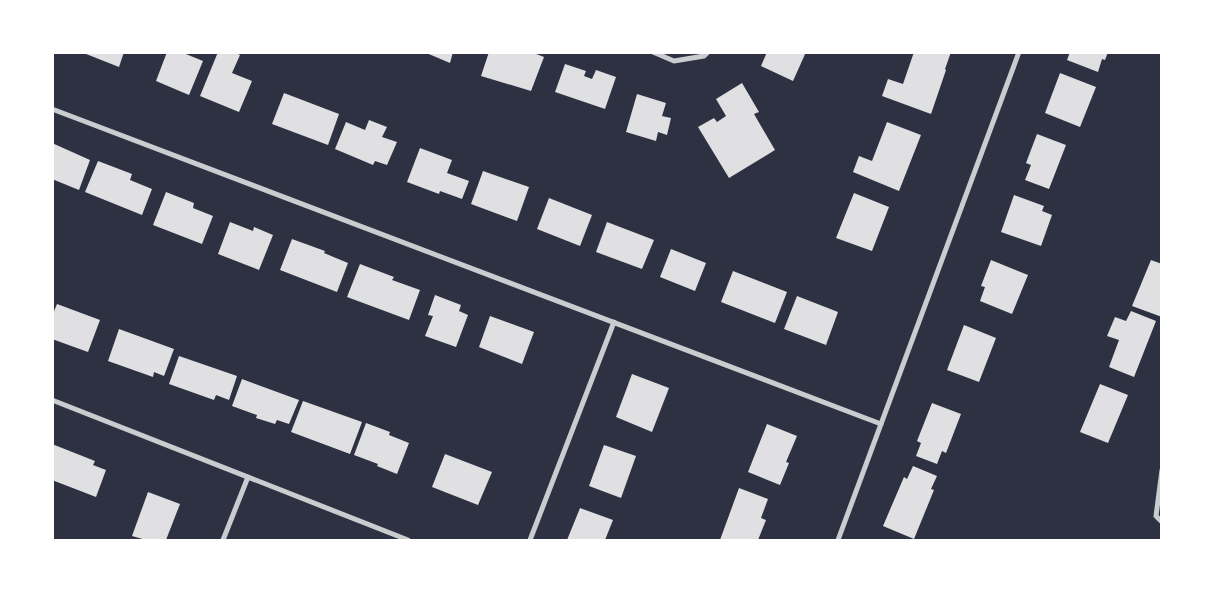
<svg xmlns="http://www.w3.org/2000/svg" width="1214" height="593" font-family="Barlow,sans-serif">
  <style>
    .building { fill: #e0e0e3 }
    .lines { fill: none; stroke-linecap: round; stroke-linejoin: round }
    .minor { stroke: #caccd0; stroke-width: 5 }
  </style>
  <rect width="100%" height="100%" fill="#2d3142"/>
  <g class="building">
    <path d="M 81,52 L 124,52 L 119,67 Z"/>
    <path d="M 167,52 L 181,52 L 203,61 L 189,95 L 156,81 Z"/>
    <path d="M 218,52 L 235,52 L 240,55 L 232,73 L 252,81 L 239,112 L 200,96 Z"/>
    <path d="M 424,52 L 453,52 L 450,63 Z"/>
    <path d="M 489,52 L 531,52 L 544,57 L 531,91 L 481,76 Z"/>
    <path d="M 767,52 L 806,52 L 793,81 L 761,66 Z"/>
    <path d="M 914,52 L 951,52 L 945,69 L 946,70 L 931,114 L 882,96 L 888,79 L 903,84 Z"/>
    <path d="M 1070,52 L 1108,52 L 1105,60 L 1102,59 L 1098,72 L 1067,60 Z"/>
    <path d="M 565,64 L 586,71 L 584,76 L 592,79 L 596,70 L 616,77 L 605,109 L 555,92 Z"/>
    <path d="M 1060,73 L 1096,87 L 1080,127 L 1045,113 Z"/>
    <path d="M 742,83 L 759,112 L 754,114 L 775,150 L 729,178 L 698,127 L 714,118 L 717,122 L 726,116 L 716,99 Z"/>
    <path d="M 284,93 L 339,114 L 328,145 L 272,124 Z"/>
    <path d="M 637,94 L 666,103 L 662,116 L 671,118 L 667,135 L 658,132 L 656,141 L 626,132 Z"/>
    <path d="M 369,120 L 387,127 L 382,137 L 397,142 L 387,165 L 375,161 L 373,165 L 335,149 L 346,122 L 365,130 Z"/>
    <path d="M 887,122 L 921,135 L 899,191 L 853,172 L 859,156 L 872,161 Z"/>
    <path d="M 1037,134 L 1066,145 L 1049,189 L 1025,180 L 1031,165 L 1026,163 Z"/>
    <path d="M 52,143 L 90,160 L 79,190 L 52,179 Z"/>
    <path d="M 420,148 L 452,160 L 447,173 L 469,181 L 462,199 L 440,191 L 439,194 L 407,182 Z"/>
    <path d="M 98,161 L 132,174 L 130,180 L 152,189 L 142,215 L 85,192 Z"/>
    <path d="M 483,171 L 529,187 L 517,221 L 471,204 Z"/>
    <path d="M 166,192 L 194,203 L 193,208 L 213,216 L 202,244 L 153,225 Z"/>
    <path d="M 854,193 L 889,207 L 872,251 L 836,238 Z"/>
    <path d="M 1014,195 L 1044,206 L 1042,211 L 1052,215 L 1041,246 L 1001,232 Z"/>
    <path d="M 549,198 L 592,215 L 580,246 L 537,229 Z"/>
    <path d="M 230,222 L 253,231 L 254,227 L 273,235 L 259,270 L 218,254 Z"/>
    <path d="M 607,222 L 654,240 L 642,269 L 596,252 Z"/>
    <path d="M 292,239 L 325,251 L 324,253 L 348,263 L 337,292 L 280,270 Z"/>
    <path d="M 671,249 L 706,263 L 695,291 L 660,277 Z"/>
    <path d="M 991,260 L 1028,275 L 1012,314 L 980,301 L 985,287 L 981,286 Z"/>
    <path d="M 1151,260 L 1162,264 L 1162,317 L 1132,306 Z"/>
    <path d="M 360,264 L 394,277 L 392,280 L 420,290 L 409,320 L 347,297 Z"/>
    <path d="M 733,271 L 787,292 L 775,323 L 721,302 Z"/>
    <path d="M 435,295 L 461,305 L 459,311 L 468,315 L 456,347 L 425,336 L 433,316 L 428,315 Z"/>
    <path d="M 797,296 L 838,312 L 826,345 L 784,329 Z"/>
    <path d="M 57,304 L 100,320 L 88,352 L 52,339 L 52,316 Z"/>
    <path d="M 1131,311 L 1156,321 L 1134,377 L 1109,367 L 1119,340 L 1107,336 L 1115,317 L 1126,321 Z"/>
    <path d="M 490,316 L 534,332 L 522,364 L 479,347 Z"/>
    <path d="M 964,325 L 996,338 L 979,382 L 947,370 Z"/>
    <path d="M 119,329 L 174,349 L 164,376 L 154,372 L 153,377 L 108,361 Z"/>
    <path d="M 179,356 L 237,376 L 229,400 L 216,395 L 214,400 L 169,384 Z"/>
    <path d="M 632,374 L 669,388 L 652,432 L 616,417 Z"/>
    <path d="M 242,379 L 299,400 L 289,424 L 277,420 L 275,424 L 256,418 L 257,415 L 232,406 Z"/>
    <path d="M 1100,384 L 1128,395 L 1108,443 L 1080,432 Z"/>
    <path d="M 303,401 L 362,422 L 350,454 L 291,432 Z"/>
    <path d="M 932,403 L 961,414 L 946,453 L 942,451 L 937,464 L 916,456 L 921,443 L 917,441 Z"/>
    <path d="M 366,423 L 390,432 L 389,435 L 409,443 L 397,474 L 377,466 L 378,464 L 354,455 Z"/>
    <path d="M 767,424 L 797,436 L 786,462 L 789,463 L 780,485 L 748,472 Z"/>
    <path d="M 52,444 L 95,461 L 93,465 L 106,470 L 96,497 L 52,480 Z"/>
    <path d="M 604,445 L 636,456 L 621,498 L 589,486 Z"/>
    <path d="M 445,454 L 492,472 L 478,505 L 432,487 Z"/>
    <path d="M 913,466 L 937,476 L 931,489 L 934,490 L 914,539 L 883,526 L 904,477 L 907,479 Z"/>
    <path d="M 739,488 L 768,499 L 761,518 L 766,520 L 758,540 L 720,540 Z"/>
    <path d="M 148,492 L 180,504 L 166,540 L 146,540 L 132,536 Z"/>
    <path d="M 580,508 L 613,520 L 605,540 L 567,540 Z"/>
  </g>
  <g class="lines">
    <g class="minor">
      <path d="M 653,52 L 674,61 L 704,56 L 708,52"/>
      <path d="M 52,109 L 881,424"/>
      <path d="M 52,400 L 408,540"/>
      <path d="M 1162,470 L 1156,516 L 1162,522"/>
      <path d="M 223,540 L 248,477"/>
      <path d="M 530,540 L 614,322"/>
      <path d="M 838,540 L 1019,52"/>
    </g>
  </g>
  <rect width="1214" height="593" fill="none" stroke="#ffffff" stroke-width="108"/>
</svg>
